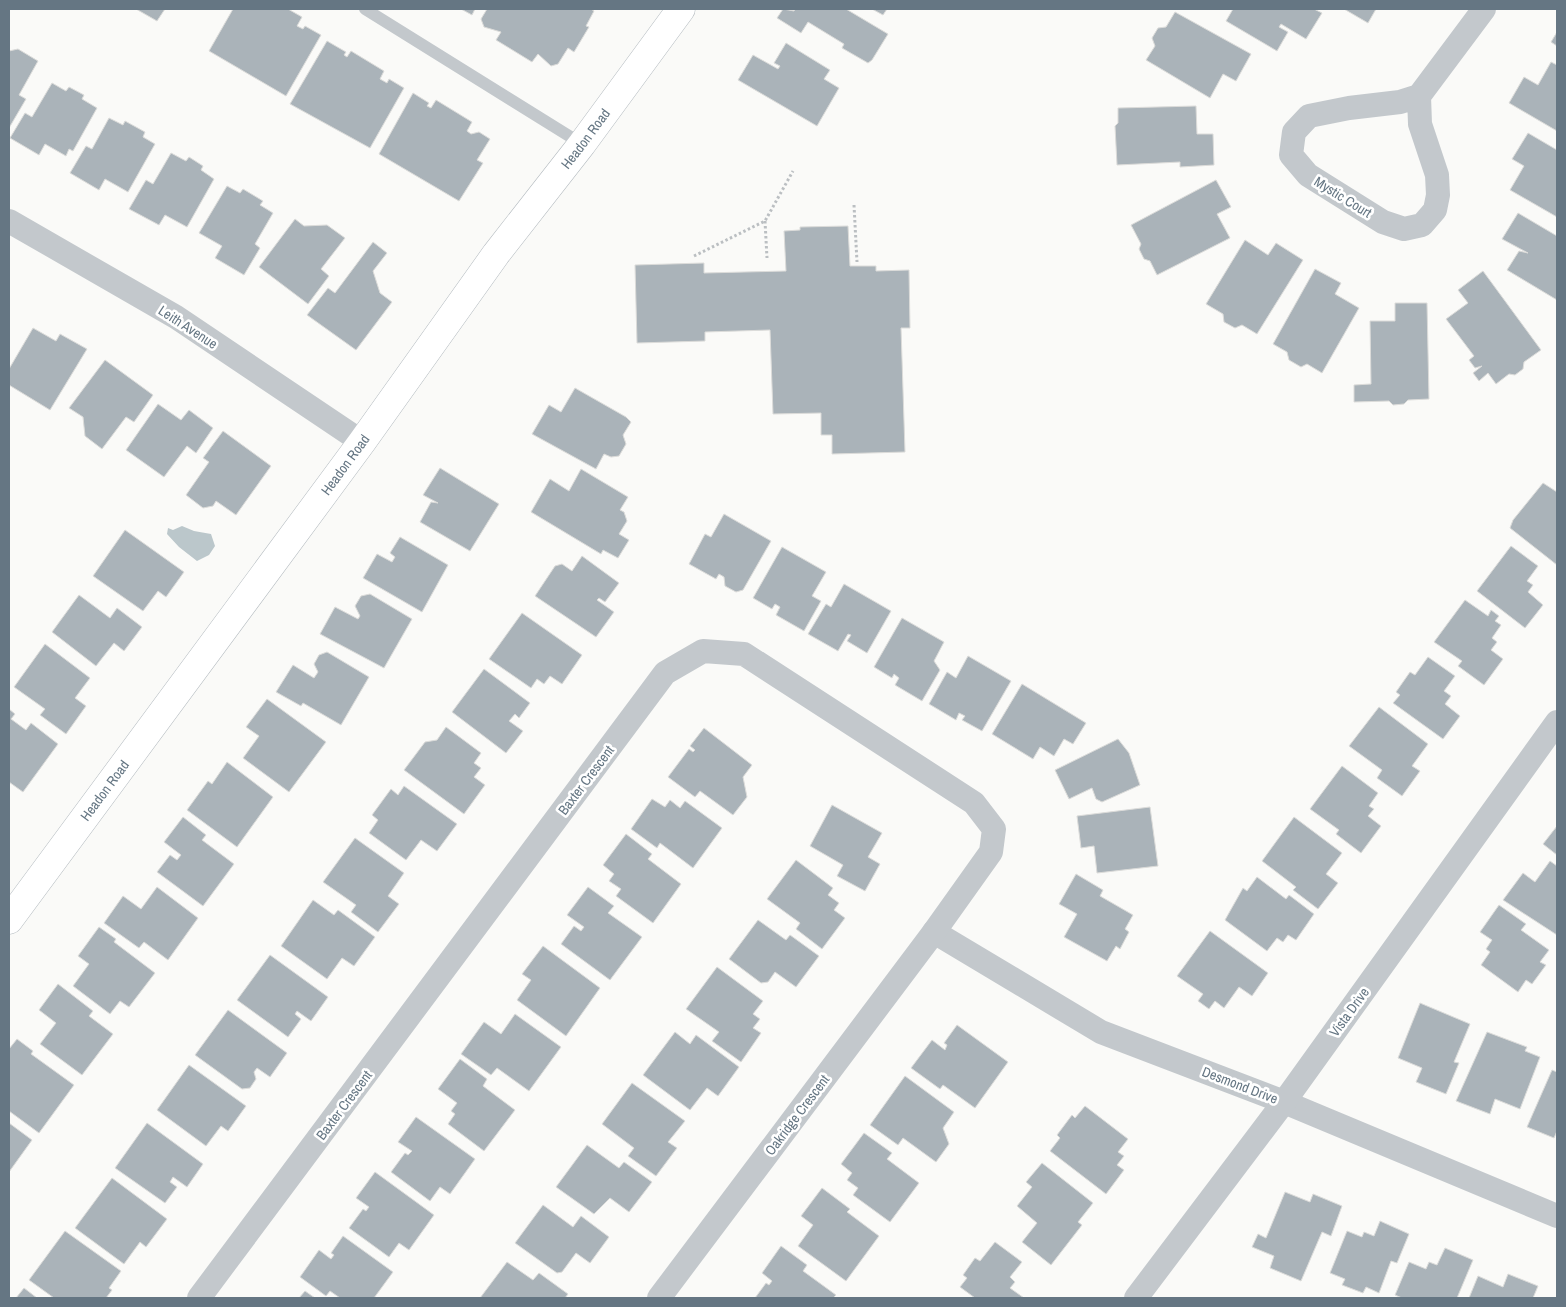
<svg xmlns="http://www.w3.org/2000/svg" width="1566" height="1307" font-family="'Archivo Narrow',sans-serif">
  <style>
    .water { fill: #bbc7cb }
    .building { fill: #aab3b9; stroke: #dcdcda }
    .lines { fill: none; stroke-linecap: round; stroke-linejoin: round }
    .secondary-casing { stroke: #b3babf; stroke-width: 29 }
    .path { stroke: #bbbfc2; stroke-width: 3; stroke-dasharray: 2.5 2.5; stroke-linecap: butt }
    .lane { stroke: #c3c8cc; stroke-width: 12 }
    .street { stroke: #c3c8cc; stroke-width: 24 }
    .secondary { stroke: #fff; stroke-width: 28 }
    .labels { text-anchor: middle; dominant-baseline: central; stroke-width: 5; stroke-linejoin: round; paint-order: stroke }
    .street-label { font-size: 14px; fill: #657683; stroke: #fff }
  </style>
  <rect width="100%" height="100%" fill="#fafaf8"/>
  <path class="water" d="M 182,526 L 194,531 L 211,534 L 215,546 L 209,555 L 197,561 L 179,547 L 167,534 L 168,528 L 173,530 Z"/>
  <g class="building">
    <path d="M 136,9 L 165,9 L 157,21 Z"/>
    <path d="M 233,9 L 288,9 L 302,17 L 297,26 L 303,29 L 305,26 L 321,35 L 286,96 L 209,51 Z"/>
    <path d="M 461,9 L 475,9 L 472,15 Z"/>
    <path d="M 487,9 L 591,9 L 594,11 L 586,26 L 589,27 L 574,52 L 568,48 L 558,64 L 551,66 L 538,54 L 532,62 L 496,40 L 501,32 L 484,27 L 481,19 Z"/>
    <path d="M 783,9 L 794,11 L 795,9 L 846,9 L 888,34 L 872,60 L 868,63 L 842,48 L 844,44 L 808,22 L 801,33 L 777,18 Z"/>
    <path d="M 872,9 L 887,9 L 883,15 Z"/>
    <path d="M 1233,9 L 1314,9 L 1322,13 L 1306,39 L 1281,24 L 1279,27 L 1288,32 L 1277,51 L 1226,21 Z"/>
    <path d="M 1344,9 L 1376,9 L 1368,23 Z"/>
    <path d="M 1175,12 L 1251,54 L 1236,81 L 1223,74 L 1210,98 L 1146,60 L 1155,46 L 1152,38 L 1158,28 L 1166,27 Z"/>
    <path d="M 1557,32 L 1557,46 L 1551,42 Z"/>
    <path d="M 327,41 L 346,52 L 344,55 L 347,57 L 351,51 L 384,71 L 380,79 L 387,83 L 389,79 L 404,88 L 370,148 L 290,104 Z"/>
    <path d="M 786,43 L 830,70 L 824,79 L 839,88 L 817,126 L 738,80 L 753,55 L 778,69 L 780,66 L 774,63 Z"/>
    <path d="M 18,49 L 38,61 L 19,95 L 26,99 L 9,128 L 9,51 Z"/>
    <path d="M 1551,62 L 1557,65 L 1557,131 L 1509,103 L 1524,77 L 1538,85 Z"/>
    <path d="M 52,83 L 66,91 L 69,87 L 84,95 L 82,99 L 97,108 L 73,151 L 69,149 L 66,156 L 45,144 L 39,155 L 10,138 L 25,113 L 32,117 Z"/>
    <path d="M 413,93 L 429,103 L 427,106 L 431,108 L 436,100 L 472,122 L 467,131 L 471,134 L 479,132 L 490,139 L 477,160 L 483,163 L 459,201 L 379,154 Z"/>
    <path d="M 1196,106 L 1197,134 L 1213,134 L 1214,165 L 1180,167 L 1180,162 L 1117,165 L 1115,126 L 1118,123 L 1118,108 Z"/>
    <path d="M 109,118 L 123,125 L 125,121 L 145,132 L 143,137 L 155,144 L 128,192 L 105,179 L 99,190 L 70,173 L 86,146 L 92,149 Z"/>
    <path d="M 1528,133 L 1557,150 L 1557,217 L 1510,190 L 1524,166 L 1512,159 Z"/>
    <path d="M 171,153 L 186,161 L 189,157 L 203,166 L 201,170 L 214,179 L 187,227 L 165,215 L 159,225 L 129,209 L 146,180 L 153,184 Z"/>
    <path d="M 1216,180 L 1231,207 L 1217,214 L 1230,238 L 1157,275 L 1150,261 L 1144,259 L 1139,249 L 1141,244 L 1131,225 Z"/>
    <path d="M 227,186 L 240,193 L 243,189 L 263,201 L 260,205 L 273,213 L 255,244 L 260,248 L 244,275 L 215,258 L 222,246 L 199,233 Z"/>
    <path d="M 1518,213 L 1557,236 L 1557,300 L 1507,270 L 1519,251 L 1528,253 L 1502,239 Z"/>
    <path d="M 295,219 L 304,226 L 327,225 L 345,238 L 321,269 L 329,276 L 308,304 L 259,267 Z"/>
    <path d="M 848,226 L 850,266 L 876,266 L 876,271 L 909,270 L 910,328 L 901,328 L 905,452 L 832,454 L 832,435 L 821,435 L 821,413 L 773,414 L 770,330 L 705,332 L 705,341 L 637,343 L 635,265 L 704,263 L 704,273 L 786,271 L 784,231 L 800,230 L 800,227 Z"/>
    <path d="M 1245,240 L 1268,255 L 1276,243 L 1303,260 L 1257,334 L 1242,325 L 1235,328 L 1224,322 L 1223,314 L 1206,304 Z"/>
    <path d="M 373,242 L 387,253 L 373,271 L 380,293 L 392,302 L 356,350 L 307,315 L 328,288 L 335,293 Z"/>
    <path d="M 1315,269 L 1341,283 L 1335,294 L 1359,308 L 1322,373 L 1307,364 L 1301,367 L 1289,360 L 1287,352 L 1273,344 Z"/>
    <path d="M 1483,271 L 1541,350 L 1524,362 L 1523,369 L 1515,375 L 1509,374 L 1496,384 L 1488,373 L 1479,381 L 1473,373 L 1482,366 L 1475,368 L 1469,360 L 1474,356 L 1446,319 L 1468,303 L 1458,290 Z"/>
    <path d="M 1395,303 L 1427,303 L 1429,399 L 1408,400 L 1404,404 L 1393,405 L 1389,401 L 1354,402 L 1354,385 L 1371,384 L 1370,321 L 1395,321 Z"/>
    <path d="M 33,328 L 56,341 L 60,334 L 87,349 L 50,410 L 9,385 L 9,369 Z"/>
    <path d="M 105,360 L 153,395 L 134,422 L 126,417 L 102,449 L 85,436 L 83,417 L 69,408 Z"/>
    <path d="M 575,388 L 626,417 L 631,422 L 623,435 L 626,444 L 619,456 L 611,457 L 604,454 L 596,469 L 532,434 L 549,405 L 561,412 Z"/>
    <path d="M 158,404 L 181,420 L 189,410 L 213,428 L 196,453 L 187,446 L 164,477 L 126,450 Z"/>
    <path d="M 223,431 L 271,466 L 236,515 L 216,501 L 213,506 L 203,508 L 186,495 L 209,462 L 203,458 Z"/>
    <path d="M 440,468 L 499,504 L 470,551 L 420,522 L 431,502 L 438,503 L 423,495 Z"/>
    <path d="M 581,469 L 628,497 L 620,510 L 624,512 L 627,521 L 619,534 L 629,540 L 618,558 L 603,550 L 601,554 L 531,512 L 550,479 L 569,491 Z"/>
    <path d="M 1543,483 L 1557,492 L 1557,565 L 1510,528 L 1513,520 Z"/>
    <path d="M 724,514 L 771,541 L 743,590 L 736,592 L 725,586 L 724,577 L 719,574 L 716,579 L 689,564 L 705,534 L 711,537 Z"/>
    <path d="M 125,530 L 184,572 L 166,597 L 158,591 L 143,611 L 93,576 Z"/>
    <path d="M 400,537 L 448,565 L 422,612 L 363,578 L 377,554 L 392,562 L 395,557 L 390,553 Z"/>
    <path d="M 1511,546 L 1538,566 L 1527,581 L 1533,585 L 1528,592 L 1543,605 L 1525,628 L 1477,591 Z"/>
    <path d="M 782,547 L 826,572 L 812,596 L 821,601 L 804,631 L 776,615 L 780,607 L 775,604 L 772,609 L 753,598 Z"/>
    <path d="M 582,556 L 619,583 L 605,602 L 599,598 L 597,600 L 614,612 L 596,637 L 535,596 L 555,566 L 562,564 L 572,571 Z"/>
    <path d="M 844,584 L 891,611 L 867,653 L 847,641 L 851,635 L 848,634 L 838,651 L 808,634 L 826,604 L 831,607 Z"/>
    <path d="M 370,594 L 412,619 L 384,668 L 320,634 L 335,607 L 358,619 L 360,616 L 355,606 L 361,596 Z"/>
    <path d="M 79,595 L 110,618 L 117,608 L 142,627 L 124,651 L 114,643 L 96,666 L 52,632 Z"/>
    <path d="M 1465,600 L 1488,616 L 1491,610 L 1499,616 L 1495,621 L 1501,625 L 1492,638 L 1497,642 L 1491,650 L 1503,659 L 1484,685 L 1458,666 L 1462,661 L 1434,642 Z"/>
    <path d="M 522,613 L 582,655 L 562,684 L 550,676 L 544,684 L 537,679 L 531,688 L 489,659 Z"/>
    <path d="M 902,618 L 944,642 L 934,661 L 940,670 L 922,701 L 895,685 L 899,678 L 894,674 L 892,678 L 874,667 Z"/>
    <path d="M 45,644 L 90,678 L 75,698 L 86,706 L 66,734 L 40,715 L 45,709 L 14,687 Z"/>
    <path d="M 327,652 L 369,677 L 341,725 L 303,703 L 301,706 L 276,692 L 293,665 L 314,678 L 318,672 L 314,664 L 319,655 Z"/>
    <path d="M 968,656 L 1011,681 L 982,731 L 962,720 L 965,716 L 959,713 L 956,720 L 929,704 L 947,672 L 956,678 Z"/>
    <path d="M 1428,657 L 1455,676 L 1444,691 L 1451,696 L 1445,704 L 1460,716 L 1443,739 L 1393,703 L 1400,695 L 1396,692 L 1410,672 L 1415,675 Z"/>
    <path d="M 484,669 L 530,703 L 519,718 L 515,714 L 509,721 L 523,731 L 506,753 L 452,712 Z"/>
    <path d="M 1022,684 L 1086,723 L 1073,744 L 1064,739 L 1054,756 L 1040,747 L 1033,759 L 992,734 Z"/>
    <path d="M 267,699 L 326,742 L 289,792 L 243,758 L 259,736 L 246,727 Z"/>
    <path d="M 1379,707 L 1428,744 L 1412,766 L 1420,771 L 1402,796 L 1377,778 L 1382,770 L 1349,746 Z"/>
    <path d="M 9,709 L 15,714 L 11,719 L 26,730 L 31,723 L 58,744 L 23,792 L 9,782 Z"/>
    <path d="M 446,727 L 481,753 L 474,763 L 481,768 L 474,777 L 485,785 L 464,814 L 404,770 L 425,742 L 437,740 Z"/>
    <path d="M 704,728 L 752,765 L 743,777 L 747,797 L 733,815 L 700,791 L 695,797 L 668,777 L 689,749 L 693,752 L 695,750 L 690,746 Z"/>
    <path d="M 1118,739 L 1129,753 L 1140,785 L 1102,802 L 1096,799 L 1092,788 L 1069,799 L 1055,770 Z"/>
    <path d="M 227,762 L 273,797 L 237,847 L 187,810 L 208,781 L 212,784 Z"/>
    <path d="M 1342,766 L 1378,793 L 1369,806 L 1374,809 L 1368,816 L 1381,826 L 1361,853 L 1336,834 L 1339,830 L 1310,809 Z"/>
    <path d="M 404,786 L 457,824 L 437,851 L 421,840 L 406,860 L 369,833 L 378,820 L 372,815 L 391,789 L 398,795 Z"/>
    <path d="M 652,799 L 665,807 L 670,800 L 680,808 L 685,801 L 722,828 L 693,868 L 660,843 L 657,848 L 631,829 Z"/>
    <path d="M 832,805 L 882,833 L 868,857 L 880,864 L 865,891 L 837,876 L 843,865 L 810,846 Z"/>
    <path d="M 1150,807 L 1158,866 L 1097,873 L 1094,846 L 1081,848 L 1077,816 Z"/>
    <path d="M 183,817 L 206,835 L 202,840 L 234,864 L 203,906 L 157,872 L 170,855 L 177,860 L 181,855 L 164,842 Z"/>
    <path d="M 1294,817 L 1342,853 L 1326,874 L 1338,883 L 1318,909 L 1293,890 L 1296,887 L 1262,861 Z"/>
    <path d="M 1557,826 L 1557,855 L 1543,844 Z"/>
    <path d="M 626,834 L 652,854 L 648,859 L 681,884 L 653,923 L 616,896 L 621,889 L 609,881 L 614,874 L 603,865 Z"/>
    <path d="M 355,838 L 404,873 L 388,896 L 399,904 L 378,932 L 351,912 L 356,905 L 323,882 Z"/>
    <path d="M 796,860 L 833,888 L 828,895 L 839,903 L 834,910 L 845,918 L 822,949 L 796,929 L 800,923 L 767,899 Z"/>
    <path d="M 1550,861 L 1557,866 L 1557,935 L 1503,900 L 1523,873 L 1535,882 Z"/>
    <path d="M 1076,874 L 1103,890 L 1100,896 L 1133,915 L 1125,929 L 1129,932 L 1120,949 L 1116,946 L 1107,961 L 1064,937 L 1077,914 L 1059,904 Z"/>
    <path d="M 1257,877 L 1286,899 L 1289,895 L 1314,914 L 1296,940 L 1288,935 L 1283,942 L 1277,938 L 1267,951 L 1225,920 L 1243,888 L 1247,891 Z"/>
    <path d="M 157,887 L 198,918 L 168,960 L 144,942 L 139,948 L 104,923 L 123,896 L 141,909 Z"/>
    <path d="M 588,887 L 614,906 L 608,913 L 642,937 L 610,980 L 561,944 L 574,926 L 581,931 L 584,927 L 567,915 Z"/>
    <path d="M 313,900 L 334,915 L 338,910 L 375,937 L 354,966 L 342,958 L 327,979 L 281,946 Z"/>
    <path d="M 1499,905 L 1526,924 L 1521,930 L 1549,950 L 1540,962 L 1546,965 L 1532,984 L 1526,980 L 1518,992 L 1481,965 L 1490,952 L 1486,949 L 1492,940 L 1480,932 Z"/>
    <path d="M 758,920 L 786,940 L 790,935 L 819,956 L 796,987 L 775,972 L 768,982 L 761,983 L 729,959 Z"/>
    <path d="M 99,927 L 116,939 L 114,942 L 155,973 L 129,1007 L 120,1001 L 110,1014 L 73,986 L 89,964 L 78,956 Z"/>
    <path d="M 1210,931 L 1268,973 L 1252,996 L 1239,987 L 1224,1008 L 1215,1001 L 1209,1009 L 1198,1001 L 1203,994 L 1177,976 Z"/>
    <path d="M 543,946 L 600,988 L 566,1036 L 517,1000 L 531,980 L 522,974 Z"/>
    <path d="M 270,955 L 328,997 L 311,1021 L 297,1011 L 295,1014 L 301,1019 L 288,1037 L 237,1000 Z"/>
    <path d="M 717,967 L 763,1001 L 753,1014 L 760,1019 L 753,1028 L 761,1033 L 741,1062 L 712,1041 L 719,1032 L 686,1009 Z"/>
    <path d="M 58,984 L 93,1011 L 89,1016 L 113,1034 L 82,1075 L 40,1044 L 56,1023 L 39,1010 Z"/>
    <path d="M 1420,1003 L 1470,1024 L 1454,1062 L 1459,1063 L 1446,1094 L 1416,1082 L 1422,1068 L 1398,1058 Z"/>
    <path d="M 228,1010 L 287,1053 L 270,1077 L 257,1068 L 254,1072 L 256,1079 L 250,1088 L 242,1089 L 195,1055 Z"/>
    <path d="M 515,1014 L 561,1047 L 529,1091 L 497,1068 L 491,1075 L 461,1054 L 484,1022 L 501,1034 Z"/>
    <path d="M 957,1025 L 1008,1062 L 975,1108 L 943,1085 L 940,1089 L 911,1068 L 932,1040 L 945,1050 L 947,1045 L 944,1043 Z"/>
    <path d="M 675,1032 L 690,1044 L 696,1035 L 739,1067 L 718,1096 L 707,1088 L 690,1110 L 643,1075 Z"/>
    <path d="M 1487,1032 L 1527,1047 L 1525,1051 L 1540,1057 L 1520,1109 L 1495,1099 L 1490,1114 L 1456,1101 Z"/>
    <path d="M 17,1039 L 33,1051 L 31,1054 L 74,1085 L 39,1133 L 9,1111 L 9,1049 Z"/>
    <path d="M 460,1059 L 487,1079 L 483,1086 L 515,1110 L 484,1151 L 448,1124 L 455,1114 L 451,1111 L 457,1103 L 438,1089 Z"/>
    <path d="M 189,1065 L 246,1106 L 228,1131 L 221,1126 L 206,1146 L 157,1110 Z"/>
    <path d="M 1552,1070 L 1557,1072 L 1557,1131 L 1554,1138 L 1527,1127 Z"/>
    <path d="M 905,1076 L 954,1112 L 943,1128 L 949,1144 L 936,1162 L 903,1138 L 898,1145 L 870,1125 Z"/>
    <path d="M 632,1083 L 685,1121 L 668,1142 L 677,1148 L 656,1176 L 628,1156 L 634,1148 L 602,1124 Z"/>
    <path d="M 1085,1106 L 1128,1139 L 1118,1152 L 1124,1156 L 1117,1165 L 1124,1170 L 1106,1194 L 1050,1151 L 1060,1138 L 1057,1135 L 1072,1115 L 1075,1118 Z"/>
    <path d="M 416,1117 L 475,1159 L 450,1194 L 440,1187 L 430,1201 L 391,1172 L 405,1153 L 408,1155 L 412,1151 L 398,1142 Z"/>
    <path d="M 9,1123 L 32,1140 L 9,1172 Z"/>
    <path d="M 147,1123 L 203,1164 L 187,1187 L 173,1177 L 170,1182 L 177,1187 L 165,1203 L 115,1168 Z"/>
    <path d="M 864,1133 L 892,1153 L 887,1159 L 919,1183 L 890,1222 L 853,1195 L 858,1188 L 847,1180 L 852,1173 L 841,1164 Z"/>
    <path d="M 587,1145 L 619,1168 L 624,1162 L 652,1182 L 629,1212 L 610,1198 L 594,1214 L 556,1187 Z"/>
    <path d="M 1042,1163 L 1093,1203 L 1078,1222 L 1082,1225 L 1051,1265 L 1022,1242 L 1037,1223 L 1017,1206 L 1032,1187 L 1026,1182 Z"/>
    <path d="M 375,1172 L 434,1215 L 409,1250 L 399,1243 L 389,1257 L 349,1228 L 363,1209 L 366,1211 L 369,1207 L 356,1198 Z"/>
    <path d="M 112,1178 L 167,1219 L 146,1247 L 140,1242 L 124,1264 L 75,1228 Z"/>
    <path d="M 822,1188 L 850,1209 L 847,1212 L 879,1236 L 846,1281 L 798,1246 L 813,1225 L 801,1216 Z"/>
    <path d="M 1285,1192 L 1310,1202 L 1313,1194 L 1342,1206 L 1331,1236 L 1322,1232 L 1301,1281 L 1270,1268 L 1274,1256 L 1252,1247 L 1258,1234 L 1266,1238 Z"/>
    <path d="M 543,1205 L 573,1227 L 581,1216 L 609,1237 L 590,1263 L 576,1253 L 562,1272 L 557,1273 L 515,1243 Z"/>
    <path d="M 1380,1221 L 1409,1234 L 1397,1263 L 1391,1261 L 1379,1293 L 1366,1287 L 1363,1293 L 1342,1285 L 1345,1279 L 1330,1273 L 1347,1231 L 1362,1237 L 1364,1232 L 1374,1236 Z"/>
    <path d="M 65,1231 L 121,1271 L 109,1288 L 112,1290 L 106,1298 L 54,1298 L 29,1280 Z"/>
    <path d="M 343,1236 L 393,1272 L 374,1298 L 340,1298 L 330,1291 L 326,1296 L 300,1277 L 319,1250 L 331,1259 L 334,1255 L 331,1253 Z"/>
    <path d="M 995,1242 L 1022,1262 L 1010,1277 L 1015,1282 L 1010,1288 L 1024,1298 L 975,1298 L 960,1287 L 967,1278 L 963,1275 L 975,1258 L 980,1261 Z"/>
    <path d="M 781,1246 L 807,1265 L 803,1271 L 836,1295 L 833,1298 L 755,1298 L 766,1283 L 769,1285 L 772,1281 L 762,1273 Z"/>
    <path d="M 1445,1248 L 1473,1260 L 1457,1298 L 1402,1298 L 1395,1295 L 1409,1262 L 1426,1269 L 1429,1262 L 1437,1265 Z"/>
    <path d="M 507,1262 L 533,1280 L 539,1273 L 568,1294 L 565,1298 L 480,1298 Z"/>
    <path d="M 1508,1274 L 1538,1286 L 1533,1298 L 1469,1298 L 1478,1276 L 1503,1287 Z"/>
    <path d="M 24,1288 L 37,1298 L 16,1298 Z"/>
    <path d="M 305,1291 L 315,1298 L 299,1298 Z"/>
  </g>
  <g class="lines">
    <g class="secondary-casing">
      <g id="secondary">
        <path id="s1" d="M 9,920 L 362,442 L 496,254 L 582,144 L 681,9"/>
      </g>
    </g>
    <g class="path">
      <path d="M 854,205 L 857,262"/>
      <path d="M 765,221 L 767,258"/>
      <path d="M 694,256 L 765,221 L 793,171"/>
    </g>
    <path class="lane" d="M 365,9 L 582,144"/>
    <g class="street">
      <path d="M 1419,96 L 1420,124 L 1437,175 L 1438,195 L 1435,210 L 1422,225 L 1404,229 L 1383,222 L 1308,175 L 1291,155 L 1294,132 L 1309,116 L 1349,108 L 1400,102 L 1419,96 L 1484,9"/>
      <path d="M 9,221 L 176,317 L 362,442"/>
      <path d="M 934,932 L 1101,1032 L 1284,1102 L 1557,1216"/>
      <path d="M 199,1298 L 665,673 L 703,651 L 744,654 L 974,803 L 994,829 L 991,852 L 934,932 L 659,1298"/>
      <path d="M 1136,1298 L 1284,1102 L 1557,722"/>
    </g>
    <use href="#secondary" class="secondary"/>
  </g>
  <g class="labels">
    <g class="street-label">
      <text stroke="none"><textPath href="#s1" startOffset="971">Headon Road</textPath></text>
      <text transform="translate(1343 197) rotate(32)">Mystic Court</text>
      <text transform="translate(188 327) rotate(33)">Leith Avenue</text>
      <text stroke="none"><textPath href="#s1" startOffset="566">Headon Road</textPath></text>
      <text transform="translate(586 780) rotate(-53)">Baxter Crescent</text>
      <text stroke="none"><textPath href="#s1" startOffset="161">Headon Road</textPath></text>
      <text transform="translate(1349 1012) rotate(-54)">Vista Drive</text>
      <text transform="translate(1240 1085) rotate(21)">Desmond Drive</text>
      <text transform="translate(344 1105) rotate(-53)">Baxter Crescent</text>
      <text transform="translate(797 1115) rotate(-53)">Oakridge Crescent</text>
    </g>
  </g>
  <rect width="1566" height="1307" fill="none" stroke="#657683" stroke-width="20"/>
</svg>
